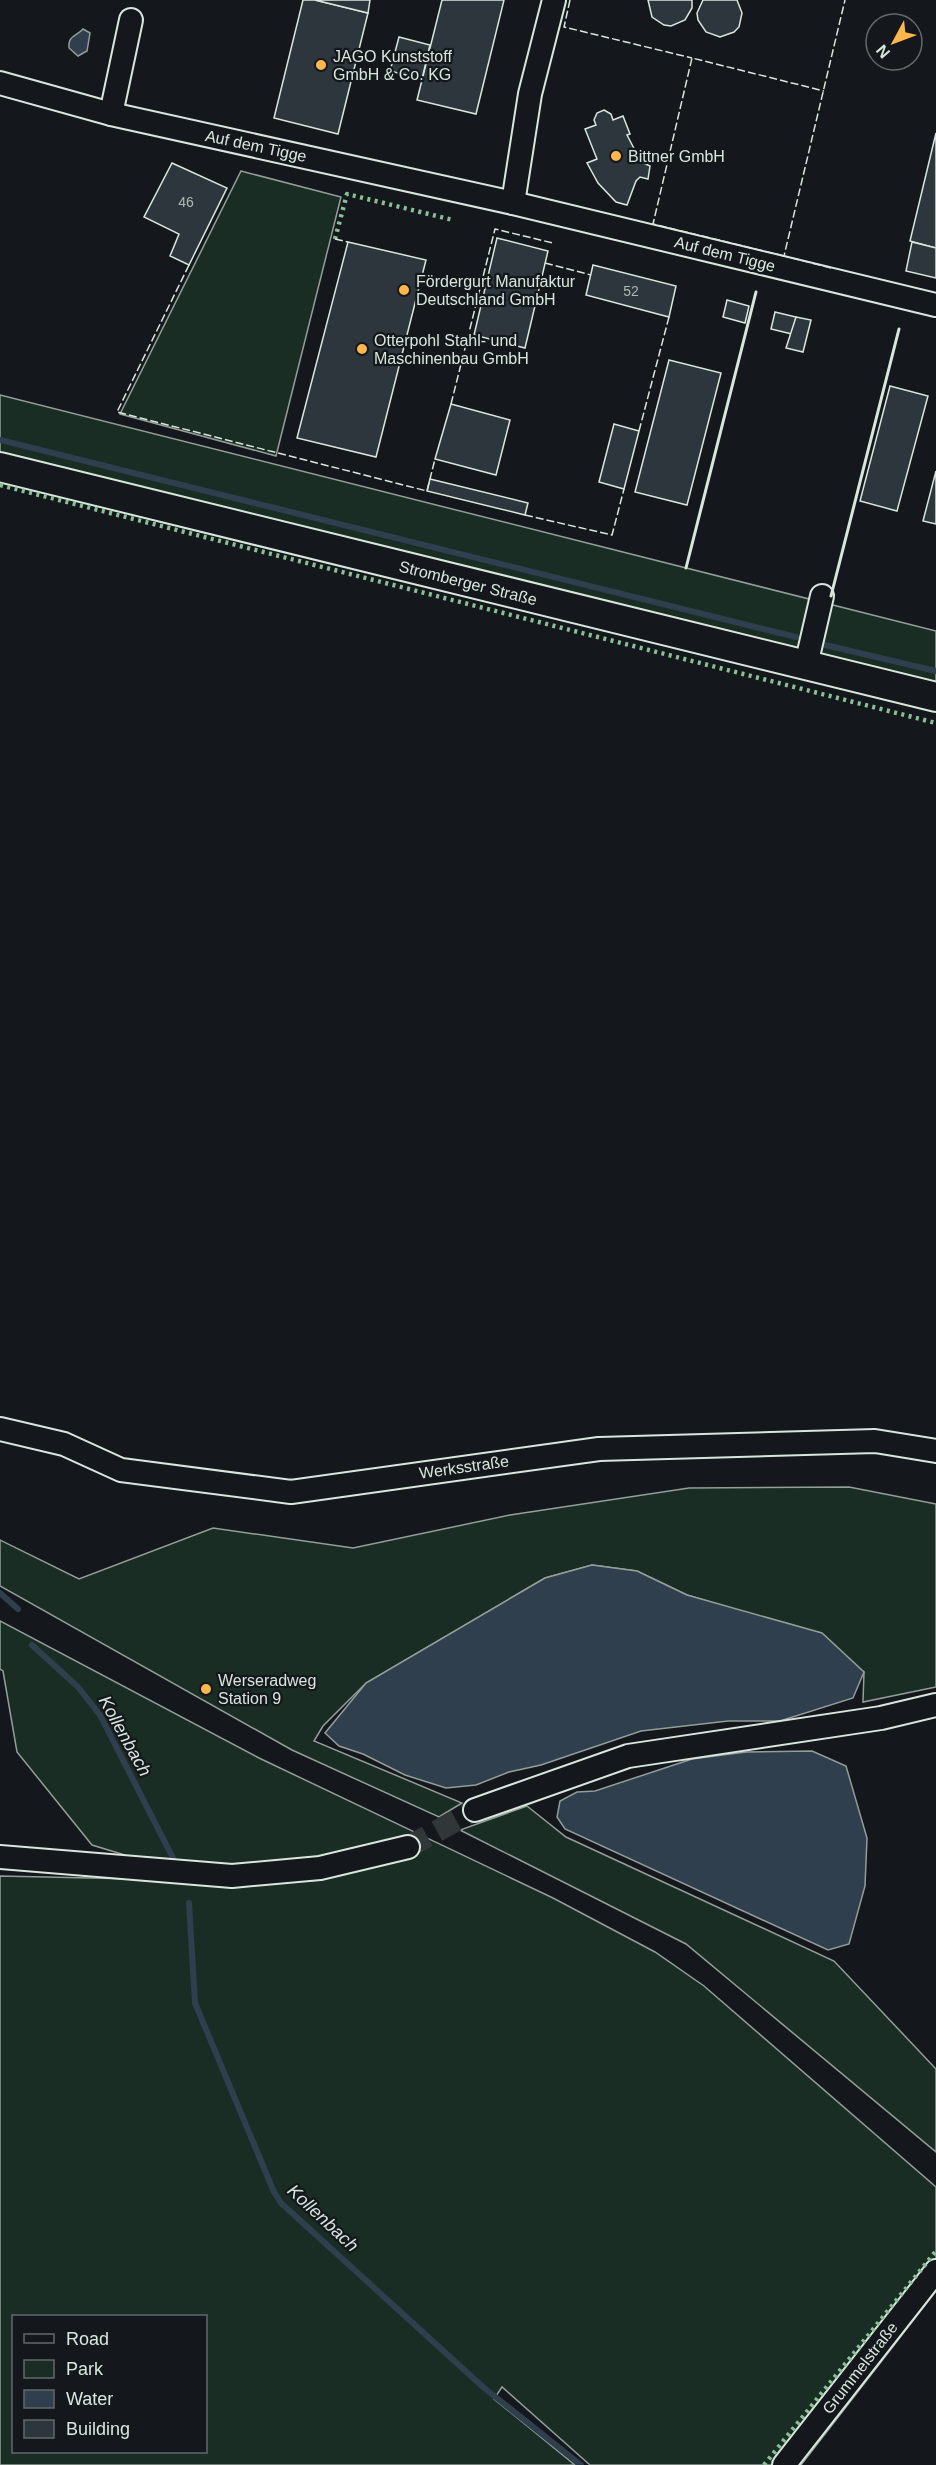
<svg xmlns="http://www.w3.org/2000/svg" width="936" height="2465" font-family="Helvetica,sans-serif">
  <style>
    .green { fill: #1a2d24; stroke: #939e99; stroke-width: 1.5; fill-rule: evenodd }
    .water { fill: #2f3f4d; stroke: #939e99; stroke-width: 1.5 }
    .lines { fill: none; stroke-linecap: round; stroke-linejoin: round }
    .stream { stroke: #2f3f4d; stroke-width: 6 }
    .building { fill: #2c363c; stroke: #d8e6dc; stroke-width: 1.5 }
    .minor-tunnel { stroke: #313739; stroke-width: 22; stroke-dasharray: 22 11; stroke-linecap: butt }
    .minor-casing { stroke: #d8e6dc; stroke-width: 26 }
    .major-casing { stroke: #d8e6dc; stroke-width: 32 }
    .minor { stroke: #14181c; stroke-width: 22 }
    .major { stroke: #14181c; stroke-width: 28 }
    .hedge { stroke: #8ac095; stroke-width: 4.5; stroke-dasharray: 3 4.5; stroke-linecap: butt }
    .fence { stroke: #d8e6dc; stroke-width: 1.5; stroke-dasharray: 8 3; stroke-linecap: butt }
    .wall { stroke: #d8e6dc; stroke-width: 3 }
    .poi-dot { fill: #ffb74d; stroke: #14181c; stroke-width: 2 }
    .labels { text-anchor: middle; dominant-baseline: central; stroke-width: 4.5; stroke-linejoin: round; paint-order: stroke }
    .number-label { font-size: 14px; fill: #adbab4 }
    .poi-label { font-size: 16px; fill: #d8e6dc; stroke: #14181c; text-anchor: start }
    .street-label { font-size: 16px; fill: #d8e6dc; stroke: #14181c }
    .water-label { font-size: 18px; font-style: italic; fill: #d8e6dc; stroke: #14181c }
  </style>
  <rect width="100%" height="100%" fill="#14181c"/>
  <g class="green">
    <path d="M 241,171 L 341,197 L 276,456 L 120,414 Z"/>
    <path d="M 0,395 L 936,631 L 936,685 L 0,453 Z"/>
    <path d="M 849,1487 L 936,1504 L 936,1687 L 863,1702 L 864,1672 L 730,1608 L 687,1595 L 637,1571 L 592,1565 L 545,1578 L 366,1683 L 323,1726 L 314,1741 L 462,1803 L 439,1817 L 292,1750 L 0,1586 L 0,1540 L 79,1579 L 213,1528 L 353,1548 L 510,1515 L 689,1488 Z"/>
    <path d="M 0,1621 L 259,1758 L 553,1898 L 655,1952 L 704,1986 L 936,2187 L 936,2291 L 801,2465 L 590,2465 L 502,2387 L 494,2399 L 575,2465 L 0,2465 L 0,1876 L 135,1879 L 138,1859 L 92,1845 L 17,1752 L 3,1671 L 0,1669 ZM 14,2316 L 206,2316 L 206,2452 L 14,2452 Z"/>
    <path d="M 527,1806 L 566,1837 L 834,1961 L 936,2069 L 936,2152 L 686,1944 L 460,1830 Z"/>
  </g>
  <g class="water">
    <path d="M 83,29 L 90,33 L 87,51 L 78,56 L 69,48 C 68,35 76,37 83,29 Z"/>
    <path d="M 592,1565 L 637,1571 L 687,1595 L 822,1633 L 864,1672 L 853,1698 L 780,1721 L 728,1721 L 641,1731 L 541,1765 L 509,1772 L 476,1785 L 446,1788 L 405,1775 L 363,1754 L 339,1746 L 325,1733 L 366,1683 L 545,1578 Z"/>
    <path d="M 812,1751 L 846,1766 L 867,1838 L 865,1886 L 849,1944 L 828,1950 L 565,1829 L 557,1817 L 560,1801 L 577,1792 L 595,1791 L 692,1759 L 746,1752 Z"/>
  </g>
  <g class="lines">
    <g class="stream">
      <path d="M 0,440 L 796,637"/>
      <path d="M 821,644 L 936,671"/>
      <path d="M 0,1593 L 18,1609"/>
      <path d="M 32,1645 L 78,1687 L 100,1715 L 173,1858"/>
      <path d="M 189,1903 L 195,2003 L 274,2192 L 281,2203 L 483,2387 L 581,2465"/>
    </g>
  </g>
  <g class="building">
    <path d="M 303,0 L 315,0 L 368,13 L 338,134 L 274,118 Z"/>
    <path d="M 315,0 L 370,0 L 368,13 Z"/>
    <path d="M 442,0 L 504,0 L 476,114 L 417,100 Z"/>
    <path d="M 648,0 L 692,0 L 692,8 L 685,20 L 671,26 L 664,25 L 652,17 Z"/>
    <path d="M 703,0 L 737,0 L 742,13 L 739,27 L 734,32 L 720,37 L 706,32 L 698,20 L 697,13 Z"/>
    <path d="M 399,37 L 430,45 L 422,79 L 390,71 Z"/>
    <path d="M 604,110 L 611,114 L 613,120 L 623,116 L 630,134 L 627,135 L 639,158 L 637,160 L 650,166 L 648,179 L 640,177 L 636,181 L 627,205 L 616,202 L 598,183 L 587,163 L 597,159 L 585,129 L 596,125 L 594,120 L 597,113 Z"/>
    <path d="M 936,133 L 936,248 L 910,241 Z"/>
    <path d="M 172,163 L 227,188 L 189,265 L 170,256 L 179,234 L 144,217 Z"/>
    <path d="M 497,238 L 548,251 L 525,348 L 474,335 Z"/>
    <path d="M 348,242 L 426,260 L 376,457 L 297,438 Z"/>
    <path d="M 912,242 L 936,248 L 936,278 L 906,271 Z"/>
    <path d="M 593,265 L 676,286 L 669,317 L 586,295 Z"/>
    <path d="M 727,300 L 749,306 L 745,323 L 723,317 Z"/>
    <path d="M 775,312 L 796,317 L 792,334 L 771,329 Z"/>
    <path d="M 796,317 L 811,320 L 803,352 L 786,348 Z"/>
    <path d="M 669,360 L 721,373 L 687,505 L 635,492 Z"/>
    <path d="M 890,386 L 928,396 L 897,511 L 860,501 Z"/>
    <path d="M 451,404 L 510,420 L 496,475 L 435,459 Z"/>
    <path d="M 614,424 L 639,431 L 624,489 L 599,482 Z"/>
    <path d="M 936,471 L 936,524 L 923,521 Z"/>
    <path d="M 430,479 L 528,503 L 525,515 L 427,491 Z"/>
  </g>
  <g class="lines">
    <path class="minor-tunnel" d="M 408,1847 L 475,1810"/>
    <g class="minor-casing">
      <g id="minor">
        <path d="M 0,83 L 111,114 L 513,203 L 936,305"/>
        <path d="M 111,114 L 131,20"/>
        <path d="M 513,203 L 530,94 L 554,0"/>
        <path d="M 806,665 L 822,596"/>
        <path d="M 0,1429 L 64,1444 L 121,1470 L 291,1492 L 599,1449 L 875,1441 L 936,1451"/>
        <path d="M 475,1810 L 628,1756 L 881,1718 L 936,1705"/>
        <path d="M 0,1857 L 232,1876 L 320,1868 L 408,1847"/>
        <path d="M 784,2465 L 936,2271"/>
      </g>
    </g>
    <g class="major-casing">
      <path id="major" d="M 0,467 L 936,697"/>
    </g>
    <use href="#minor" class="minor"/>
    <use href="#major" class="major"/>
    <g class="hedge">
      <path d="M 335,239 L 347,194 L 453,220"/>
      <path d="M 0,485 L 936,723"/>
      <path d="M 764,2465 L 936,2251"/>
    </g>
    <g class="fence">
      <path d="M 570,0 L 564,27 L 692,58"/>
      <path d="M 335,239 L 348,242"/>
      <path d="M 784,256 L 653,224 L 692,58 L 824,91"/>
      <path d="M 545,263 L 591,275"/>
      <path d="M 189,265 L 117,412 L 427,491 L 435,459"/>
      <path d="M 831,268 L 784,256 L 845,0"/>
      <path d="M 451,404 L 495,229 L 553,243"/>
      <path d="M 639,431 L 669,317"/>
      <path d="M 525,515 L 612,535 L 624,489"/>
    </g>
    <g class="wall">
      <path d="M 686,568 L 756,292"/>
      <path d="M 831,596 L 899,329"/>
    </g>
  </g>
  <g class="poi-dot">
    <circle cx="321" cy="65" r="6"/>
    <circle cx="616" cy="156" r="6"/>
    <circle cx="404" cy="290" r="6"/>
    <circle cx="362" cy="349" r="6"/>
    <circle cx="206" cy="1689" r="6"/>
  </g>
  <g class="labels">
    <g class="number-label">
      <text x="186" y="202">46</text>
      <text x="631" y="291">52</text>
    </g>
    <g class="poi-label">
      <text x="333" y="56">JAGO Kunststoff<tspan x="333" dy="18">GmbH &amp; Co. KG</tspan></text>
      <text x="628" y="156">Bittner GmbH</text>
      <text x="416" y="281">Fördergurt Manufaktur<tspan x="416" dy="18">Deutschland GmbH</tspan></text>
      <text x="374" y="340">Otterpohl Stahl- und<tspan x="374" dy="18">Maschinenbau GmbH</tspan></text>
      <text x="218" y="1680">Werseradweg<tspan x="218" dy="18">Station 9</tspan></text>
    </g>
    <g class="street-label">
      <text transform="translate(256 146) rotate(12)">Auf dem Tigge</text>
      <text transform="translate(725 254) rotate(14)">Auf dem Tigge</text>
      <text transform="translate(468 583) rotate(14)">Stromberger Straße</text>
      <text transform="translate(464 1467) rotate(-8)">Werksstraße</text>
      <text transform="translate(860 2368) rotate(-52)">Grummelstraße</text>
    </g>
    <g class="water-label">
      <text transform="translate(125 1736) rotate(61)">Kollenbach</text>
      <text transform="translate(323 2218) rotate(43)">Kollenbach</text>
    </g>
  </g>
  <rect x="12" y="2315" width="195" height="138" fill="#14181c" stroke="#626a69" stroke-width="1.5"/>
  <rect x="24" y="2334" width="30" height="9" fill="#14181c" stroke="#626a69" stroke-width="1.5"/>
  <text x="66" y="2345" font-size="18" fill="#d8e6dc">Road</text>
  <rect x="24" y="2360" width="30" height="18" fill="#1a2d24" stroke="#626a69" stroke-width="1.5"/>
  <text x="66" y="2375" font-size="18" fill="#d8e6dc">Park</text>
  <rect x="24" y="2390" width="30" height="18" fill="#2f3f4d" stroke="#626a69" stroke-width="1.5"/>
  <text x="66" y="2405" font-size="18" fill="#d8e6dc">Water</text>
  <rect x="24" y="2420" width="30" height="18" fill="#2c363c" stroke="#626a69" stroke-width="1.5"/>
  <text x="66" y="2435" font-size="18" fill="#d8e6dc">Building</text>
  <g transform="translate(894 42) rotate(229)"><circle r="28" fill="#14181c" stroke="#626a69" stroke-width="1.5"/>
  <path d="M0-4.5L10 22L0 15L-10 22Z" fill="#ffb74d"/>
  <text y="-9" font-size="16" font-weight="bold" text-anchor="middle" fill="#d8e6dc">N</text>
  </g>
</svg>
